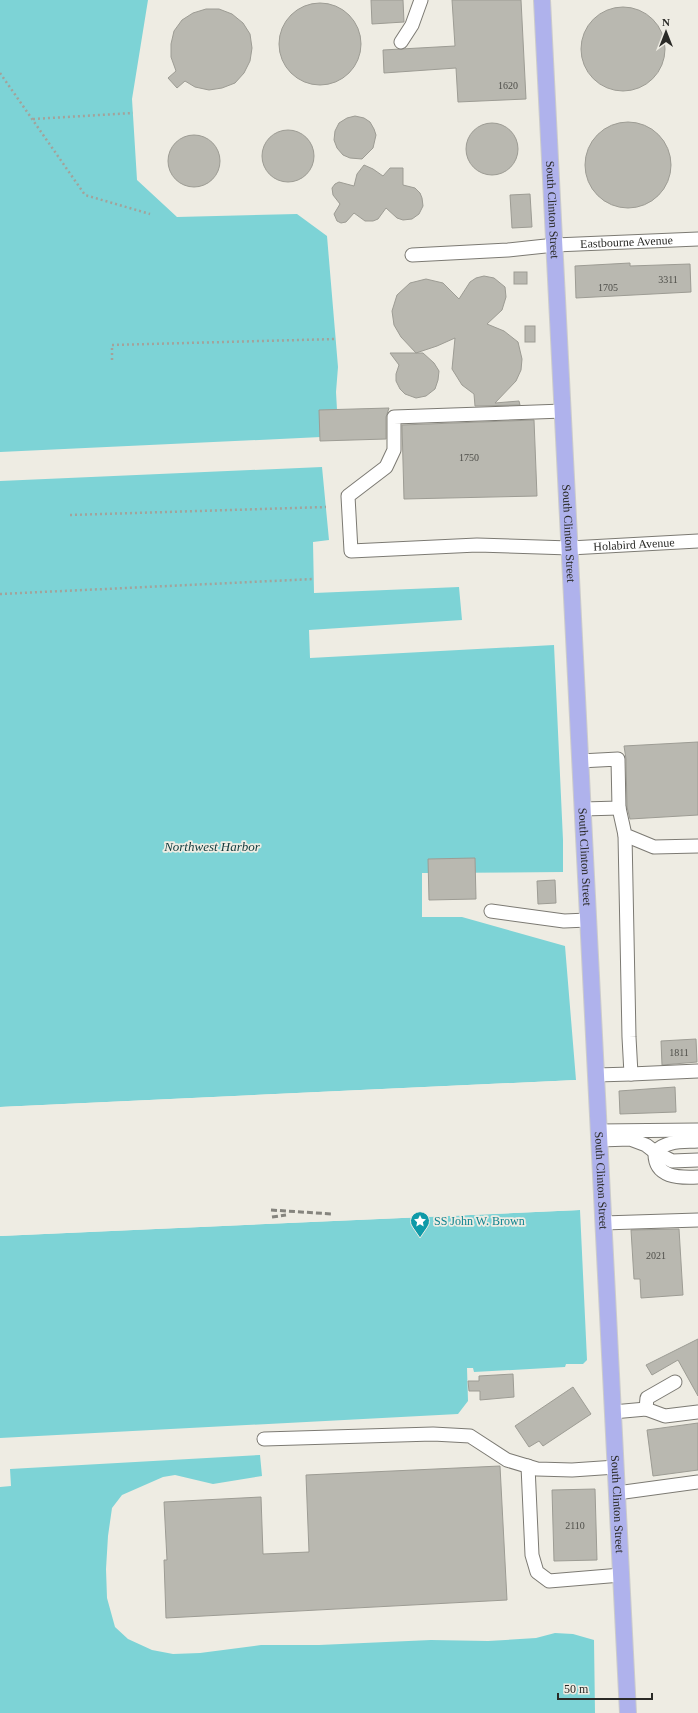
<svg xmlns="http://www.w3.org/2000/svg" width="698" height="1713" font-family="'Times New Roman',serif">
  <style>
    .water { fill: #7dd3d6 }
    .pier { fill: #eeece3 }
    .building { fill: #b9b8b0; stroke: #9d9c94 }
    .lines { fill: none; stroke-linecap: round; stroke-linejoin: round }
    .minor-casing { stroke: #7c7a73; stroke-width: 15 }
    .major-casing { stroke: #cccccb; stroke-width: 18 }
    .path { stroke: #a3a29b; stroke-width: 2.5; stroke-dasharray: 2 3; stroke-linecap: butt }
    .minor { stroke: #fff; stroke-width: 13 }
    .major { stroke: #afb2ec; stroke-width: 16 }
    .rail { stroke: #85847e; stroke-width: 3; stroke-dasharray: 6 3; stroke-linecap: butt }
    .labels { text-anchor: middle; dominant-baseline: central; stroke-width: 3.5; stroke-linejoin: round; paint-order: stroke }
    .number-label { font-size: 10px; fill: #4e4e49 }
    .street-label { font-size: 12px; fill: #2a2a27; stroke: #eeece3 }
    .culture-label { font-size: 12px; fill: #0d838f; stroke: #eeece3; text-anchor: start }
    .water-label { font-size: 13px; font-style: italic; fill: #0f393b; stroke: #eeece3 }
  </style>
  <rect width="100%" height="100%" fill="#eeece3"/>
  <g class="water">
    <path d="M 0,0 L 148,0 L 132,99 L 137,180 L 177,217 L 297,214 L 327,236 L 338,367 L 336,392 L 337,410 L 321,437 L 0,452 Z"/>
    <path d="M 322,467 L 329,540 L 313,542 L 314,593 L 459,587 L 462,620 L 309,630 L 310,658 L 554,645 L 563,840 L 563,872 L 422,873 L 422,917 L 462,917 L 565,946 L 576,1080 L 0,1107 L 0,481 Z"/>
    <path d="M 580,1210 L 587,1360 L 583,1364 L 566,1364 L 565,1367 L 474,1372 L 473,1368 L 467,1368 L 468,1401 L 458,1414 L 0,1438 L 0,1236 Z"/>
    <path d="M 260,1455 L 262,1476 L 213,1484 L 175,1475 L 163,1477 L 122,1495 L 112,1508 L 108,1536 L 106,1569 L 107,1598 L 115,1627 L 128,1639 L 152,1650 L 173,1654 L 200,1653 L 261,1645 L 319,1645 L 431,1640 L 488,1641 L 536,1638 L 555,1633 L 573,1634 L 594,1640 L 595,1713 L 0,1713 L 0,1487 L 11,1486 L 10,1469 Z"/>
  </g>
  <g class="pier">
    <path d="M 576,1080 L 576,1082 L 0,1109 L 0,1107 Z"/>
    <path d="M 580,1208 L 580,1210 L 0,1236 L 0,1234 Z"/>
  </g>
  <g class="building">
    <path d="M 371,0 L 403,0 L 404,22 L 372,24 Z"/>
    <path d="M 452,0 L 521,0 L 526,99 L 458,102 L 456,68 L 384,73 L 383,50 L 455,46 Z"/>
    <circle cx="320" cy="44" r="41"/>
    <circle cx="623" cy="49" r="42"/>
    <path d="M 206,9 L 219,9 L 232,14 L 243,23 L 250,34 L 252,48 L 250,61 L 244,73 L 235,83 L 222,88 L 209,90 L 195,87 L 185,81 L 177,88 L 168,78 L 176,71 L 171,57 L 171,44 L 174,31 L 182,20 L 193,13 Z"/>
    <path d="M 355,116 L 364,118 L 370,122 L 374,129 L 376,135 L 373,148 L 362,159 L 350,158 L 343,155 L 337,148 L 334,140 L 335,131 L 339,123 L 347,118 Z"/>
    <circle cx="628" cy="165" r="43"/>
    <circle cx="492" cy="149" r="26"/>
    <circle cx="288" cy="156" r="26"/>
    <circle cx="194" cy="161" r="26"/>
    <path d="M 364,165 L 373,169 L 383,176 L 390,168 L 403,168 L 403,185 L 415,188 L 420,193 L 422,198 L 423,206 L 419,214 L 412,219 L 403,220 L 397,218 L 386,208 L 378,219 L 373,221 L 365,221 L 354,213 L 346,222 L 341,223 L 337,221 L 334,214 L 340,204 L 333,195 L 332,188 L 335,184 L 339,182 L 354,186 L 357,174 Z"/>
    <path d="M 530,194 L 532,227 L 512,228 L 510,195 Z"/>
    <path d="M 630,263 L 630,266 L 690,264 L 691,292 L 576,298 L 575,266 Z"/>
    <rect x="514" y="272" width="13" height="12"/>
    <path d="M 484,276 L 494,278 L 505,287 L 506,297 L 502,310 L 487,324 L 504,331 L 518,342 L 522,359 L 521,370 L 516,381 L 495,403 L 519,401 L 520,405 L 475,406 L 474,394 L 462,385 L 452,369 L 455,338 L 437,346 L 416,353 L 423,353 L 434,363 L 439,371 L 438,380 L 435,389 L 426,396 L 416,398 L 405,394 L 400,389 L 396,381 L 396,374 L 399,365 L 390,353 L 416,353 L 401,337 L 394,325 L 392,311 L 397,295 L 410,283 L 426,279 L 443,283 L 459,299 L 470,282 L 476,278 Z"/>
    <rect x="525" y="326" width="10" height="16"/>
    <path d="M 389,408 L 386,417 L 386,439 L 320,441 L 319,410 Z"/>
    <path d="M 534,420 L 537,496 L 404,499 L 402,425 Z"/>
    <path d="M 698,742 L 698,815 L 630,819 L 627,807 L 626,759 L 624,746 Z"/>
    <path d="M 475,858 L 476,899 L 429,900 L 428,859 Z"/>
    <path d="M 555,880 L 556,903 L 538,904 L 537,881 Z"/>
    <path d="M 696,1039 L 697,1062 L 662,1065 L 661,1041 Z"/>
    <path d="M 675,1087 L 676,1112 L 620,1114 L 619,1091 Z"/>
    <path d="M 679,1229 L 683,1295 L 641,1298 L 640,1279 L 634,1279 L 631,1230 Z"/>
    <path d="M 698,1339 L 698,1396 L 678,1360 L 652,1375 L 646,1365 Z"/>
    <path d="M 513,1374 L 514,1397 L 480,1400 L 480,1391 L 469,1391 L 468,1381 L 479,1381 L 479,1376 Z"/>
    <path d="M 573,1387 L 591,1414 L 543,1446 L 539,1441 L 529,1447 L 515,1426 Z"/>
    <path d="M 698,1423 L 698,1470 L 653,1476 L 647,1430 Z"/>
    <path d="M 500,1466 L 507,1600 L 166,1618 L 164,1560 L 167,1560 L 164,1502 L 261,1497 L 263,1554 L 309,1552 L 306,1475 Z"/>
    <path d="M 595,1489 L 597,1560 L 554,1561 L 552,1490 Z"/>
  </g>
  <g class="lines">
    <g class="minor-casing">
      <g id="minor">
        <path d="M 401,42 L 412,25 L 421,0"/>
        <path id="s1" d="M 412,255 L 508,250 L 555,245 L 698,239"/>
        <path id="s2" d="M 563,411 L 394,417 L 394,450 L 386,467 L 348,496 L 351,551 L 477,545 L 570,548 L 698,541"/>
        <path d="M 580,761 L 618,759 L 619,808 L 583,809"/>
        <path d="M 619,808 L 625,835 L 654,847 L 698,846"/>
        <path d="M 625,835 L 629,1037 L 631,1074 L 698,1071"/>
        <path d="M 491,911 L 564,921 L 588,920"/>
        <path d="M 596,1075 L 631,1074"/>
        <path d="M 598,1131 L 698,1130"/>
        <path d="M 599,1140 L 630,1139 L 646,1145 L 655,1152 L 672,1161 L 698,1160"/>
        <path d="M 698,1141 C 682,1142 667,1140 655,1152 C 654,1178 679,1178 698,1177"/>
        <path d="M 603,1223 L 698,1220"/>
        <path d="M 646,1409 L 647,1398 L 675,1382"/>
        <path d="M 613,1412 L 646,1409 L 665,1416 L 698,1412"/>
        <path d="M 264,1439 L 433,1434 L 470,1436 L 507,1460 L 537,1469 L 572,1470 L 616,1467"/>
        <path d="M 528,1466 L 532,1555 L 537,1572 L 549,1581 L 621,1575"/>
        <path d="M 617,1493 L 698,1482"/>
      </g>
    </g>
    <g class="major-casing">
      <g id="major">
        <path id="s3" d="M 542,0 L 628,1713"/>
      </g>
    </g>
    <g class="path">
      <path d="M 0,73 L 85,195 L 150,214"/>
      <path d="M 33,119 L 133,113"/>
      <path d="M 112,360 L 112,345 L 336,339"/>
      <path d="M 70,515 L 326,507"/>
      <path d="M 0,594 L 314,579"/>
    </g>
    <use href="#minor" class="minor"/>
    <use href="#major" class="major"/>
    <g class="rail">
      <path d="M 271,1210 L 332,1214"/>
      <path d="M 272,1217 L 286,1215"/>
    </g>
  </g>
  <defs>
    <g id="sight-pin" transform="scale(1)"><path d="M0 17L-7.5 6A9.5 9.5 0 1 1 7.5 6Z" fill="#0f9aa8" stroke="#eeece3"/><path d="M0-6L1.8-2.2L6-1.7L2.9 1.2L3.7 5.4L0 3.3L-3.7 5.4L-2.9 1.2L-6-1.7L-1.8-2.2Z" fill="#fff"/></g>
  </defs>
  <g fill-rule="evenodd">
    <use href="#sight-pin" x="420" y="1221"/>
  </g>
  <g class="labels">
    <g class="number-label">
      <text x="508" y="85">1620</text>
      <text x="668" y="279">3311</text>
      <text x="608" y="287">1705</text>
      <text x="469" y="457">1750</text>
      <text x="679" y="1052">1811</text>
      <text x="656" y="1255">2021</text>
      <text x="575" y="1525">2110</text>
    </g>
    <g class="street-label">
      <text stroke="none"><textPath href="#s3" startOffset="210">South Clinton Street</textPath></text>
      <text stroke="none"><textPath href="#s1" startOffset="215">Eastbourne Avenue</textPath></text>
      <text stroke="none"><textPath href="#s3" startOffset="534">South Clinton Street</textPath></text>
      <text stroke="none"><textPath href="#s2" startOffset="607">Holabird Avenue</textPath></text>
      <text stroke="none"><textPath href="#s3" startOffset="858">South Clinton Street</textPath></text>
      <text stroke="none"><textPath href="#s3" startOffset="1182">South Clinton Street</textPath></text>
      <text stroke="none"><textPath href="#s3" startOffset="1506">South Clinton Street</textPath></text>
    </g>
    <g class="culture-label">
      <text x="434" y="1221">SS John W. Brown</text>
    </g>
    <g class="water-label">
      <text x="212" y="846">Northwest Harbor</text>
    </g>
  </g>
  <g transform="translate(666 32)" stroke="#eeece3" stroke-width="3" paint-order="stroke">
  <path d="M0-3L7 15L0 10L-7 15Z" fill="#2a2a27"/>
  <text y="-6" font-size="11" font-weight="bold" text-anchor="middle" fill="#2a2a27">N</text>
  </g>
  <path d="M558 1693v6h94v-6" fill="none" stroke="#2a2a27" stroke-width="2"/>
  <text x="564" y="1693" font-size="12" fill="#2a2a27" stroke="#eeece3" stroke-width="3" paint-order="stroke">50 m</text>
</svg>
